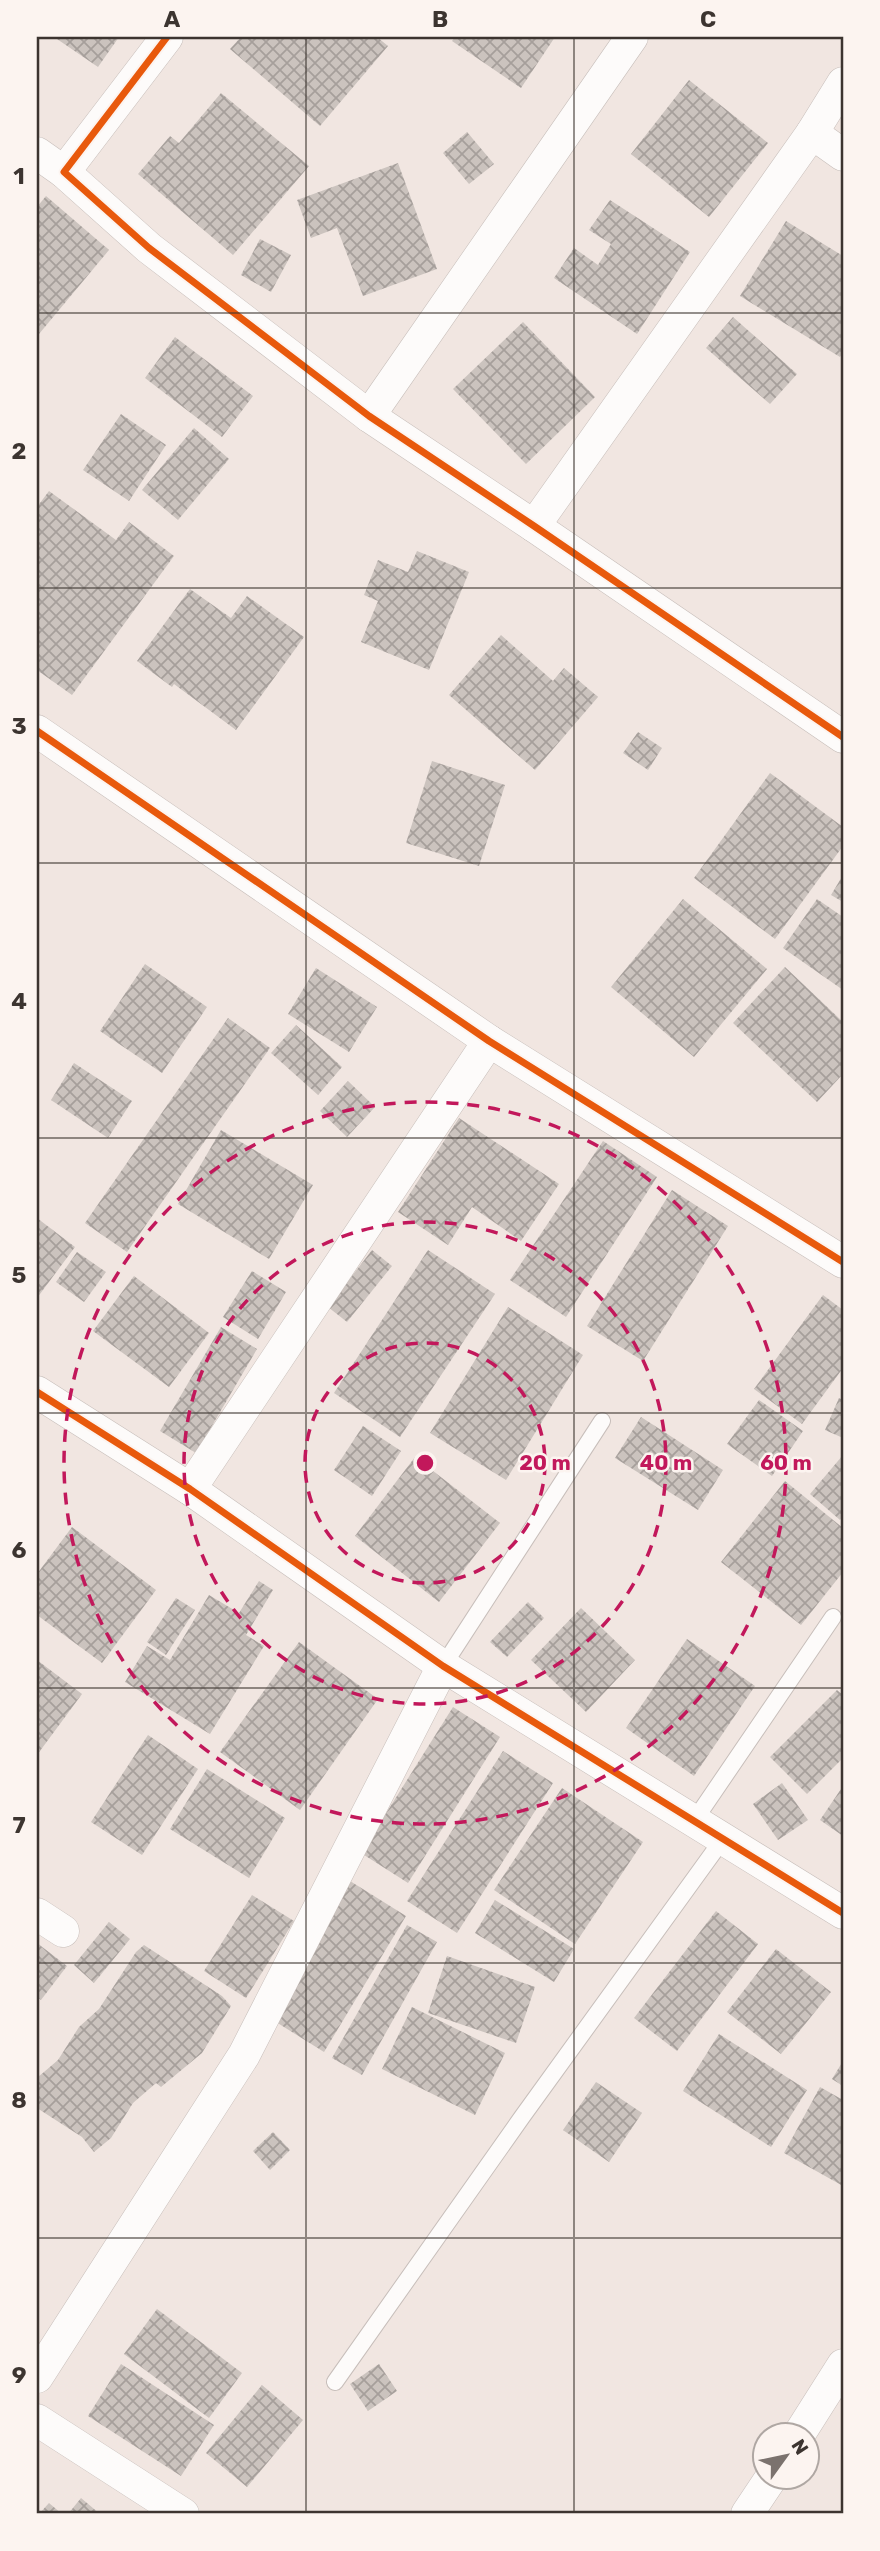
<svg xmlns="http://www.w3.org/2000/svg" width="880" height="2551" font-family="Rubik,sans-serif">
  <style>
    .building { fill: url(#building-cross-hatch) }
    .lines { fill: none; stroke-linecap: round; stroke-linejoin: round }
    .service-casing { stroke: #c7beba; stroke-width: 18 }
    .minor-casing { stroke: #c7beba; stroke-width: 33 }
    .service { stroke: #fdfbfa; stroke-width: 16 }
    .minor { stroke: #fdfbfa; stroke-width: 32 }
    .cycleway-casing { stroke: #fcf4f0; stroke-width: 11 }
    .cycleway { stroke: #e8590c; stroke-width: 7 }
    .grid { fill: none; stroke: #3c3430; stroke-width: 2; stroke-opacity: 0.55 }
    .ring { fill: none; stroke: #c2185b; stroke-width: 3.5; stroke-dasharray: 12 9 }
    .centre { fill: #c2185b; stroke: #fcf4f0; stroke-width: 3.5 }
    .ring-label { font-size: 21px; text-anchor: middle; font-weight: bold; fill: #c2185b; stroke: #fcf4f0; stroke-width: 5; stroke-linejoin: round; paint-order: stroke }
    .neatline { fill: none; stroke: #3c3430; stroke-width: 2.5 }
    .grid-label { font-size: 23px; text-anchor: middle; font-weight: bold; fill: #3c3430 }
  </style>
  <defs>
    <pattern id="building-cross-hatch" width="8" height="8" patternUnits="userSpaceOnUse" patternTransform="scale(1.75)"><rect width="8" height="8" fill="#cbc3be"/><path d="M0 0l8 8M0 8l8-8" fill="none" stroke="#a69f9b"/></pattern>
  </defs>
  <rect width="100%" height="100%" fill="#f1e6e1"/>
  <g class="building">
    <path d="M 58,37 L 119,37 L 98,67 L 57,39 Z"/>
    <path d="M 241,37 L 377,37 L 388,46 L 320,126 L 230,49 Z"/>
    <path d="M 455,37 L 555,37 L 521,88 L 452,41 Z"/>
    <path d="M 689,80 L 768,143 L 709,217 L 631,154 Z"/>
    <path d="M 221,93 L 309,166 L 233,255 L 138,174 L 170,136 L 179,143 Z"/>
    <path d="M 467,132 L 494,164 L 469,184 L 443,153 Z"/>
    <path d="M 398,163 L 437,269 L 363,296 L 337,228 L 311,238 L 297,200 Z"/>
    <path d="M 46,196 L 109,250 L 39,334 L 37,332 L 37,207 Z"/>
    <path d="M 610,200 L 690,252 L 637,334 L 554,278 L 574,248 L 598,265 L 611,244 L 589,230 Z"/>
    <path d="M 786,221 L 843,256 L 843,352 L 840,357 L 740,296 Z"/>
    <path d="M 260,239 L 291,255 L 271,292 L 241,275 Z"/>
    <path d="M 733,317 L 797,374 L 770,404 L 706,348 Z"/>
    <path d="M 523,322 L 595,397 L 526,464 L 453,389 Z"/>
    <path d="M 175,337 L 253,396 L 222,437 L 145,378 Z"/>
    <path d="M 121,414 L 166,445 L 129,501 L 83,470 Z"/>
    <path d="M 194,428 L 229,459 L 178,520 L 142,490 Z"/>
    <path d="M 49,491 L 116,540 L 129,522 L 174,556 L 72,695 L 37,670 L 37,507 Z"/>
    <path d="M 417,551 L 469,572 L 429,670 L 361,642 L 378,601 L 364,595 L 378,560 L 408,572 Z"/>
    <path d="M 190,589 L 231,618 L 247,596 L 304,637 L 236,730 L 174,684 L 172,687 L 137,661 Z"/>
    <path d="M 501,635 L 553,681 L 564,668 L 598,697 L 535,770 L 449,695 Z"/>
    <path d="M 638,732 L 662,748 L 648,770 L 623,753 Z"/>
    <path d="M 432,761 L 505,785 L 479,866 L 406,843 Z"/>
    <path d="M 770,773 L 843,827 L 843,846 L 775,939 L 694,878 Z"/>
    <path d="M 843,875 L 843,902 L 831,895 Z"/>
    <path d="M 683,899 L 767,969 L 694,1057 L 611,987 Z"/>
    <path d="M 817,899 L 843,917 L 843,990 L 783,948 Z"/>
    <path d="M 145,964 L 207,1007 L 162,1073 L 100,1031 Z"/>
    <path d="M 785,967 L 843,1022 L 843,1074 L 817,1102 L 733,1023 Z"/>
    <path d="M 316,968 L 377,1007 L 349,1052 L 288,1014 Z"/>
    <path d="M 228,1018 L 270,1048 L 127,1252 L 85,1223 Z"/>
    <path d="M 296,1025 L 342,1067 L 318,1095 L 271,1053 Z"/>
    <path d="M 74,1063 L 132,1101 L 108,1138 L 51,1100 Z"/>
    <path d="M 348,1081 L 375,1107 L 347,1137 L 320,1111 Z"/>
    <path d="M 459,1118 L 559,1184 L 521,1241 L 472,1207 L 448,1245 L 398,1212 Z"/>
    <path d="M 221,1130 L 313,1185 L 269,1259 L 178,1204 Z"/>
    <path d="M 603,1141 L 657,1177 L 566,1317 L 510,1280 Z"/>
    <path d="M 672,1190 L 728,1226 L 643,1361 L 587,1326 Z"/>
    <path d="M 37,1218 L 75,1247 L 37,1298 Z"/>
    <path d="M 372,1250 L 392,1266 L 347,1322 L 328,1307 Z"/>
    <path d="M 428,1250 L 495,1294 L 400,1437 L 334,1393 Z"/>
    <path d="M 77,1252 L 106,1272 L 84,1302 L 56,1282 Z"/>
    <path d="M 252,1271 L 286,1292 L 258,1339 L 223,1317 Z"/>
    <path d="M 134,1276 L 209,1333 L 169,1387 L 93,1331 Z"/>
    <path d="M 823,1295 L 843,1310 L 843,1368 L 802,1424 L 754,1389 Z"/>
    <path d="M 508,1307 L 583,1355 L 506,1480 L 430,1433 Z"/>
    <path d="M 221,1327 L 257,1349 L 196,1453 L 160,1431 Z"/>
    <path d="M 839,1398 L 843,1400 L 843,1438 L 825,1430 Z"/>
    <path d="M 759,1400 L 803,1431 L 772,1476 L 727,1444 Z"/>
    <path d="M 641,1417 L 723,1470 L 698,1510 L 615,1458 Z"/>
    <path d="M 363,1426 L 401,1451 L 372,1496 L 334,1470 Z"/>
    <path d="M 843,1455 L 843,1516 L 840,1520 L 810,1494 Z"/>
    <path d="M 415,1457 L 500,1523 L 439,1602 L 355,1536 Z"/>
    <path d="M 785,1481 L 843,1528 L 843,1572 L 801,1625 L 721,1562 Z"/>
    <path d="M 72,1527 L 156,1590 L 102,1663 L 37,1615 L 37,1574 Z"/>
    <path d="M 259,1581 L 273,1590 L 246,1635 L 264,1646 L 210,1734 L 125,1682 L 147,1646 L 170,1660 L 209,1595 L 239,1613 Z"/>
    <path d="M 176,1598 L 195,1610 L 166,1655 L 147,1642 Z"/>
    <path d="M 528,1602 L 544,1618 L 507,1657 L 490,1642 Z"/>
    <path d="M 581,1608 L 635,1660 L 586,1712 L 531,1660 Z"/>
    <path d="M 687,1639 L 755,1686 L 694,1776 L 626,1728 Z"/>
    <path d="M 299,1642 L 378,1699 L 300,1810 L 220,1752 Z"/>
    <path d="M 37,1660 L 82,1694 L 37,1755 Z"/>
    <path d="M 837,1690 L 843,1695 L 843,1758 L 807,1794 L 770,1757 Z"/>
    <path d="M 453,1707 L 500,1737 L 408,1883 L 361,1853 Z"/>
    <path d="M 148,1735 L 198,1769 L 142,1855 L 91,1822 Z"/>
    <path d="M 503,1751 L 553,1783 L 457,1933 L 407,1901 Z"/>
    <path d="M 207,1769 L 285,1818 L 249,1878 L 170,1829 Z"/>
    <path d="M 782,1783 L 808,1820 L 778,1840 L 753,1804 Z"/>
    <path d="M 843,1786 L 843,1836 L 820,1820 Z"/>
    <path d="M 562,1788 L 643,1842 L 575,1944 L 494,1890 Z"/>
    <path d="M 350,1881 L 406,1916 L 324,2052 L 268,2017 Z"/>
    <path d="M 252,1895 L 294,1921 L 246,1998 L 204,1971 Z"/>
    <path d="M 495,1900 L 574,1949 L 554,1982 L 475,1933 Z"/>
    <path d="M 716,1911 L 758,1944 L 677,2051 L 634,2018 Z"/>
    <path d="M 109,1922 L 130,1939 L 94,1983 L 74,1965 Z"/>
    <path d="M 407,1925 L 437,1942 L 362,2075 L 332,2058 Z"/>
    <path d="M 37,1943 L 67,1966 L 41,2000 L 37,1997 Z"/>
    <path d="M 144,1945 L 222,1996 L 231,2006 L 202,2053 L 161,2087 L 156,2083 L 133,2103 L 111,2138 L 94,2152 L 82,2137 L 37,2108 L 37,2078 L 58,2060 L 79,2027 L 99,2009 L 136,1952 Z"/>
    <path d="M 776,1949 L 831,1992 L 781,2054 L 727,2012 Z"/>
    <path d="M 447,1956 L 535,1987 L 516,2043 L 428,2013 Z"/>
    <path d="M 412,2007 L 505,2053 L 475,2115 L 382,2069 Z"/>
    <path d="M 719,2034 L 807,2090 L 771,2147 L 683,2091 Z"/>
    <path d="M 843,2061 L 843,2086 L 832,2079 Z"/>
    <path d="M 596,2082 L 642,2113 L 609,2162 L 563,2130 Z"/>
    <path d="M 820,2087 L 843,2100 L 843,2186 L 784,2153 Z"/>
    <path d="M 273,2132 L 290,2150 L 270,2170 L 253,2151 Z"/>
    <path d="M 157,2309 L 242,2373 L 209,2418 L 124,2354 Z"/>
    <path d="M 121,2364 L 214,2425 L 181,2476 L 88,2416 Z"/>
    <path d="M 379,2364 L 397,2391 L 368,2411 L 350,2384 Z"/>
    <path d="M 262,2385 L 303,2420 L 247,2487 L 206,2453 Z"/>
    <path d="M 81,2498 L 100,2514 L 68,2514 Z"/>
    <path d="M 49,2503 L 62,2514 L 39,2514 Z"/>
  </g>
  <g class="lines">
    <g class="service-casing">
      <g id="service">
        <path d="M 443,1666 L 602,1421"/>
        <path d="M 694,1821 L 833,1617"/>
        <path d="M 335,2382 L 522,2117 L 723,1839"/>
      </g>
    </g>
    <g class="minor-casing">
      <g id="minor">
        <path d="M 167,37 L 64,172 L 149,248 L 369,416 L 534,526 L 843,737"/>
        <path d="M 812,133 L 843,83"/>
        <path d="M 37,153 L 64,172"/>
        <path d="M 369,416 L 632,37"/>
        <path d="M 534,526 L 812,133 L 843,155"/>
        <path d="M 37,731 L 489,1041 L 843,1262"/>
        <path d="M 37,1392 L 190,1489 L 443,1666 L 843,1913"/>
        <path d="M 190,1489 L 489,1041"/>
        <path d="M 37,1914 L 63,1931"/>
        <path d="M 37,2377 L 244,2055 L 443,1666"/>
        <path d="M 37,2420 L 183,2514"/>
        <path d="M 798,2436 L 843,2365"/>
        <path d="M 747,2514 L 771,2478"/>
      </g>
    </g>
    <use href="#service" class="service"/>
    <use href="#minor" class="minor"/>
    <g class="cycleway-casing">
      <g id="cycleway">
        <path d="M 167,37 L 64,172 L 149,248 L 369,416 L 534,526 L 843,737"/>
        <path d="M 37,731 L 489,1041 L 843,1262"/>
        <path d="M 37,1392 L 190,1489 L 443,1666 L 843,1913"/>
      </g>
    </g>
    <use href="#cycleway" class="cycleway"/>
  </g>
  <path class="grid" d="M 306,37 L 306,2514M 574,37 L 574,2514M 37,313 L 843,313M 37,588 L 843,588M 37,863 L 843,863M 37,1138 L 843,1138M 37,1413 L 843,1413M 37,1688 L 843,1688M 37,1963 L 843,1963M 37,2238 L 843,2238"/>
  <g class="ring">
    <circle cx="425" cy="1463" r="120"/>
    <circle cx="425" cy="1463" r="241"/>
    <circle cx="425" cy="1463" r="361"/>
  </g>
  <circle cx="425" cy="1463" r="10" class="centre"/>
  <g class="ring-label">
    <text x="545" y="1470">20 m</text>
    <text x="666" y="1470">40 m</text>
    <text x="786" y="1470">60 m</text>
  </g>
  <rect width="880" height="2551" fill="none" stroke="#fcf4f0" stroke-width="77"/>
  <g transform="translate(786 2456) rotate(57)"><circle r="33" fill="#fcf4f0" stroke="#afa7a3" stroke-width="2"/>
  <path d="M0-5L12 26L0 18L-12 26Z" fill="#7b726e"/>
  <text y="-10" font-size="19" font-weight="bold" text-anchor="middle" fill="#3c3430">N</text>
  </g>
  <rect x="38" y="38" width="804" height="2474" class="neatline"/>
  <g class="grid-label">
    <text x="172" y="27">A</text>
    <text x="440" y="27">B</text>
    <text x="708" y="27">C</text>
    <text x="19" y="184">1</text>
    <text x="19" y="459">2</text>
    <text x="19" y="734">3</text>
    <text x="19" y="1009">4</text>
    <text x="19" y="1283">5</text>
    <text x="19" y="1558">6</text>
    <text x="19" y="1833">7</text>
    <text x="19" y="2108">8</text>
    <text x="19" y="2383">9</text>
  </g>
</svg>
